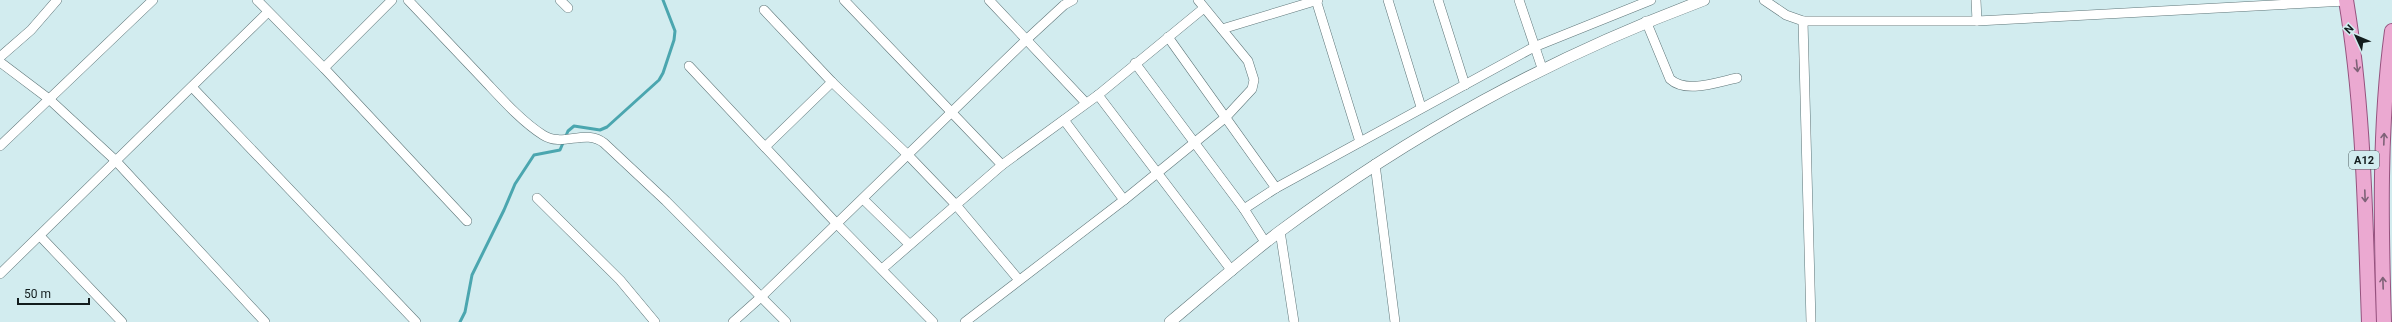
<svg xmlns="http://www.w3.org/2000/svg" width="2392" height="322" font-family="Roboto,sans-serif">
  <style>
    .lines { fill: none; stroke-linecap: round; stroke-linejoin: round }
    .stream { stroke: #4ba6af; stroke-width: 3 }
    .minor-casing { stroke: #5f7679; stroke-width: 10 }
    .tertiary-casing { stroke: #5f7679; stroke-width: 12 }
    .primary-casing { stroke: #96527e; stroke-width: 16 }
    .minor { stroke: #fff; stroke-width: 9 }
    .tertiary { stroke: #fff; stroke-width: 11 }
    .primary { stroke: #eba9d1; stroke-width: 14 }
    .oneway { stroke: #7e6277 }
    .labels { text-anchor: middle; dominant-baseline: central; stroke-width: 4; stroke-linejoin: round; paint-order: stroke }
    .shield { fill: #d2ecef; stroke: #4c5a5c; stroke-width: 1 }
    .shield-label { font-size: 11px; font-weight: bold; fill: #121c1d }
  </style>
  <rect width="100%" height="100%" fill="#d2ecef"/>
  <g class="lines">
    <path class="stream" d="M 460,322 L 465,312 L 472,275 L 504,210 L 515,184 L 534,155 L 560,150 L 568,131 L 574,126 L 600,130 L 607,127 L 659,80 L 663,73 L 674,40 L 675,31 L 663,0"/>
    <g class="minor-casing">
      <g id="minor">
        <path d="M 257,0 L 324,68 L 467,221"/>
        <path d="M 408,0 C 433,26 458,53 483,79 C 501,98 521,121 543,135 C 563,148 585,128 604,143 L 666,201 L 786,322"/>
        <path d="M 560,0 L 568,8"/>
        <path d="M 844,0 L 1002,165"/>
        <path d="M 989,0 L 1086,103"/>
        <path d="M 1316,0 L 1360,142"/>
        <path d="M 1388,0 L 1421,107"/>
        <path d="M 1438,0 L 1465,85"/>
        <path d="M 1519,0 L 1542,68"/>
        <path d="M 1764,0 L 1786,15 L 1803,21 L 1977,21 L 2346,1"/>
        <path d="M 1976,0 L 1977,21"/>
        <path d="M 764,10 L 832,82 L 908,155 L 956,205 L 1019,280"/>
        <path d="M 1646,21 L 1670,79 C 1686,94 1717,82 1737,78"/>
        <path d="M 1803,21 L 1811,322"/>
        <path d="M 1222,29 L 1318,0"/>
        <path d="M 1168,37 L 1276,188"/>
        <path d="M 0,57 L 31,30 L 57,0"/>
        <path d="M 0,62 L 49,99 L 115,160 L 265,322"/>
        <path d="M 1135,63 L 1244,209 L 1265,242"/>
        <path d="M 689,66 L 837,224 L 933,322"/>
        <path d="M 324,68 L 392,0"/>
        <path d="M 192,87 L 416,322"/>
        <path d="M 1098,95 L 1232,271"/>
        <path d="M 1064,120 L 1124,200"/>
        <path d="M 0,146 L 153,0"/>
        <path d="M 765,147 L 832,82"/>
        <path d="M 1375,164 L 1395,322"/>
        <path d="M 537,198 L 620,280 L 655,322"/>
        <path d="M 863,199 L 909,244"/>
        <path d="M 1244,209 L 1276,188 L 1534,47 L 1651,0"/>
        <path d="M 1280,231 L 1294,322"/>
        <path d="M 40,236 L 122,322"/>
        <path d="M 882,269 L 1002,165 L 1098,95 L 1204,8"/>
        <path d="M 0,274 L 268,12"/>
        <path d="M 733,322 L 761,297 L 1026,40 L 1064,5 L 1073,0"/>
        <path d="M 965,322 L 1124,200 L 1226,117 L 1252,89 L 1254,80 L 1248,61 L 1198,0"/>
      </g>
    </g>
    <g class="tertiary-casing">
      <path id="tertiary" d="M 1170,322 C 1206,292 1242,260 1279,232 C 1412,133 1549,58 1704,0"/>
    </g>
    <g class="primary-casing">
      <g id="primary">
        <path d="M 2346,0 C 2364,108 2365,213 2369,322"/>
        <path d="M 2384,322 C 2381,225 2379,127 2392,31"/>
      </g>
    </g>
    <use href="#minor" class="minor"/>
    <use href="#tertiary" class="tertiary"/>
    <use href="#primary" class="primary"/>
  </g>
  <defs><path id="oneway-shaft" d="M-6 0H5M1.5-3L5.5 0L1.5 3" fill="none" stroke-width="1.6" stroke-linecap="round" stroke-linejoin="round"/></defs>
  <g class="oneway">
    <use href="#oneway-shaft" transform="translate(2357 66) rotate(84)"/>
    <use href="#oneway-shaft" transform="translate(2384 139) rotate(-88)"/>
    <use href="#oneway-shaft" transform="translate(2365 196) rotate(88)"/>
    <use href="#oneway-shaft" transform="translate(2383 283) rotate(-92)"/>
  </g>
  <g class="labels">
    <rect class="shield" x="2349" y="151" width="30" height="18" rx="3"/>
    <g class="shield-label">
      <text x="2364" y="160">A12</text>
    </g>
  </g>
  <g transform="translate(2356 36) rotate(314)" stroke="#d2ecef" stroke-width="3" paint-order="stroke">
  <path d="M0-3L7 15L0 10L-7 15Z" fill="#121c1d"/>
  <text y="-6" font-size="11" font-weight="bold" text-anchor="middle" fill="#121c1d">N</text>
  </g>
  <path d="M18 298v6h71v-6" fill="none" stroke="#121c1d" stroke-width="2"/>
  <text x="24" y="298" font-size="12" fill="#121c1d" stroke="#d2ecef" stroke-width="3" paint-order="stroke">50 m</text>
</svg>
